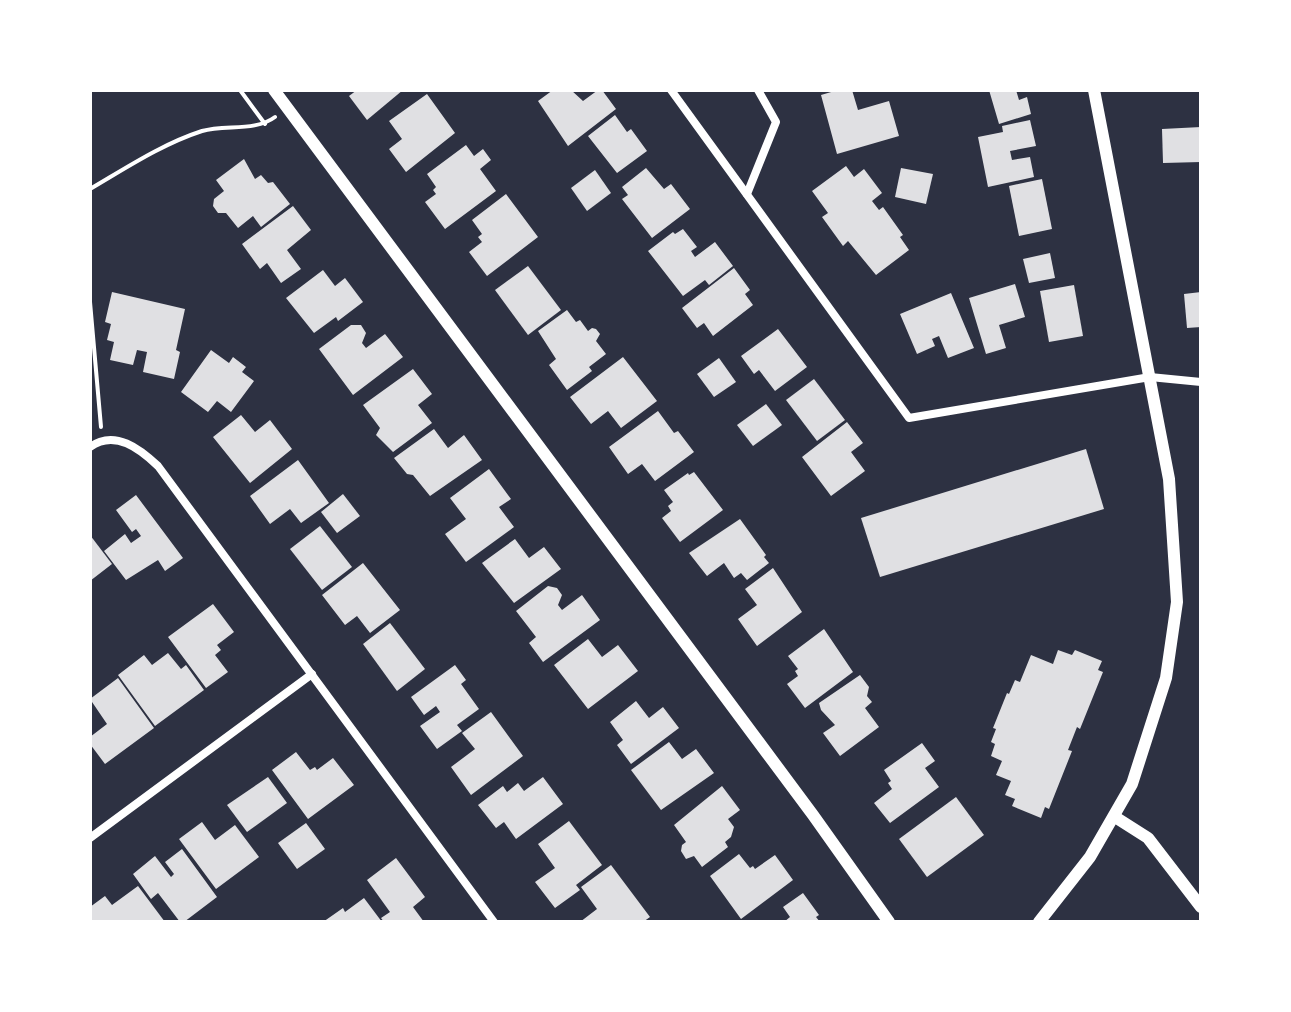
<svg xmlns="http://www.w3.org/2000/svg" width="1291" height="1012" font-family="Montserrat,sans-serif">
  <style>
    .building { fill: #e0e0e3 }
    .lines { fill: none; stroke-linecap: round; stroke-linejoin: round }
    .path { stroke: #fff; stroke-width: 4 }
    .minor { stroke: #fff; stroke-width: 8 }
    .tertiary { stroke: #fff; stroke-width: 12 }
  </style>
  <rect width="100%" height="100%" fill="#2d3142"/>
  <g class="building">
    <path d="M 357,90 L 403,90 L 367,120 L 349,96 Z"/>
    <path d="M 553,90 L 571,90 L 583,101 L 598,90 L 602,90 L 616,109 L 568,146 L 538,101 Z"/>
    <path d="M 838,90 L 852,90 L 858,110 L 889,101 L 899,136 L 837,154 L 821,95 Z"/>
    <path d="M 989,90 L 1016,90 L 1019,100 L 1027,97 L 1031,114 L 999,124 Z"/>
    <path d="M 427,94 L 455,133 L 406,172 L 389,149 L 402,139 L 389,121 Z"/>
    <path d="M 615,115 L 627,132 L 631,129 L 647,151 L 617,173 L 588,136 Z"/>
    <path d="M 1030,120 L 1036,146 L 1010,151 L 1012,160 L 1030,157 L 1034,177 L 988,187 L 978,137 L 1003,132 L 1002,126 Z"/>
    <path d="M 1201,127 L 1201,162 L 1163,163 L 1162,129 Z"/>
    <path d="M 466,145 L 474,156 L 483,149 L 491,160 L 480,169 L 496,191 L 445,229 L 425,202 L 436,194 L 433,190 L 436,187 L 427,174 Z"/>
    <path d="M 244,159 L 255,179 L 261,175 L 268,183 L 273,182 L 290,204 L 261,227 L 253,216 L 238,228 L 226,213 L 218,213 L 213,206 L 214,199 L 224,191 L 216,180 Z"/>
    <path d="M 846,166 L 854,177 L 864,169 L 882,193 L 872,201 L 879,210 L 883,207 L 903,235 L 900,237 L 909,250 L 876,275 L 848,241 L 843,246 L 822,217 L 828,213 L 812,191 Z"/>
    <path d="M 646,168 L 664,189 L 671,184 L 690,209 L 652,238 L 622,199 L 628,195 L 622,187 Z"/>
    <path d="M 901,168 L 933,174 L 926,204 L 895,197 Z"/>
    <path d="M 595,170 L 611,193 L 587,211 L 571,188 Z"/>
    <path d="M 1042,179 L 1052,229 L 1019,236 L 1009,186 Z"/>
    <path d="M 506,194 L 538,237 L 487,276 L 469,252 L 482,242 L 478,237 L 482,234 L 472,220 Z"/>
    <path d="M 293,206 L 311,230 L 287,250 L 301,269 L 281,283 L 267,263 L 260,269 L 242,244 Z"/>
    <path d="M 683,229 L 697,247 L 691,251 L 695,257 L 715,242 L 733,266 L 709,285 L 705,280 L 683,296 L 648,251 L 673,232 L 675,234 Z"/>
    <path d="M 1050,253 L 1055,278 L 1029,283 L 1023,259 Z"/>
    <path d="M 528,266 L 561,310 L 528,335 L 495,290 Z"/>
    <path d="M 734,268 L 750,290 L 745,294 L 753,305 L 713,336 L 704,323 L 697,328 L 682,308 Z"/>
    <path d="M 323,270 L 335,286 L 345,278 L 363,302 L 338,321 L 336,317 L 314,333 L 286,298 Z"/>
    <path d="M 1015,284 L 1025,317 L 999,325 L 1006,348 L 986,354 L 969,298 Z"/>
    <path d="M 1074,285 L 1083,336 L 1049,342 L 1040,291 Z"/>
    <path d="M 112,292 L 185,309 L 176,350 L 180,352 L 174,379 L 143,372 L 147,352 L 137,350 L 133,365 L 110,360 L 114,342 L 107,340 L 111,324 L 105,322 Z"/>
    <path d="M 1201,292 L 1201,327 L 1187,328 L 1184,294 Z"/>
    <path d="M 951,293 L 974,348 L 948,358 L 939,336 L 932,339 L 935,346 L 917,354 L 900,314 Z"/>
    <path d="M 567,310 L 576,322 L 580,320 L 588,331 L 592,328 L 596,329 L 600,334 L 596,341 L 606,354 L 589,367 L 592,371 L 567,390 L 549,365 L 556,359 L 538,331 Z"/>
    <path d="M 351,325 L 361,325 L 366,333 L 362,343 L 366,348 L 385,334 L 403,357 L 353,395 L 319,349 Z"/>
    <path d="M 778,329 L 807,367 L 775,391 L 759,370 L 754,374 L 741,356 Z"/>
    <path d="M 211,350 L 229,363 L 233,357 L 246,367 L 242,372 L 254,381 L 231,412 L 217,401 L 208,412 L 181,392 Z"/>
    <path d="M 623,357 L 657,401 L 621,428 L 608,411 L 591,424 L 570,397 Z"/>
    <path d="M 719,358 L 736,382 L 714,397 L 697,374 Z"/>
    <path d="M 413,369 L 432,394 L 418,405 L 432,423 L 393,452 L 376,435 L 380,428 L 363,405 Z"/>
    <path d="M 814,379 L 845,420 L 817,441 L 786,400 Z"/>
    <path d="M 766,404 L 782,425 L 753,446 L 737,425 Z"/>
    <path d="M 658,411 L 674,433 L 678,431 L 694,452 L 655,481 L 642,464 L 628,474 L 609,447 Z"/>
    <path d="M 241,415 L 255,432 L 270,420 L 292,449 L 250,483 L 213,437 Z"/>
    <path d="M 847,422 L 863,443 L 851,452 L 865,471 L 831,496 L 802,457 Z"/>
    <path d="M 434,429 L 448,448 L 464,435 L 482,460 L 430,496 L 413,475 L 407,474 L 394,458 Z"/>
    <path d="M 1086,449 L 1104,509 L 880,577 L 861,518 Z"/>
    <path d="M 298,460 L 329,503 L 301,523 L 290,509 L 270,524 L 250,496 Z"/>
    <path d="M 489,469 L 511,499 L 499,507 L 514,527 L 466,562 L 445,534 L 466,519 L 450,498 Z"/>
    <path d="M 694,472 L 723,510 L 680,542 L 662,518 L 671,511 L 668,506 L 673,502 L 664,490 L 688,473 L 689,475 Z"/>
    <path d="M 343,494 L 360,516 L 337,533 L 321,512 Z"/>
    <path d="M 136,495 L 183,558 L 165,571 L 158,560 L 126,580 L 104,551 L 125,534 L 131,543 L 141,536 L 136,529 L 132,532 L 116,510 Z"/>
    <path d="M 740,519 L 766,555 L 764,557 L 769,563 L 747,580 L 741,573 L 734,578 L 724,563 L 707,576 L 689,553 Z"/>
    <path d="M 320,526 L 352,567 L 322,590 L 290,549 Z"/>
    <path d="M 90,535 L 112,564 L 90,581 Z"/>
    <path d="M 515,539 L 529,558 L 544,547 L 561,569 L 514,603 L 482,563 Z"/>
    <path d="M 363,563 L 400,610 L 370,633 L 357,616 L 345,625 L 322,595 Z"/>
    <path d="M 773,568 L 802,612 L 757,646 L 738,619 L 757,605 L 745,589 Z"/>
    <path d="M 548,586 L 557,588 L 562,595 L 558,605 L 562,610 L 582,595 L 600,620 L 543,662 L 529,643 L 536,637 L 516,611 Z"/>
    <path d="M 213,604 L 234,632 L 217,645 L 221,650 L 215,655 L 228,672 L 206,688 L 168,637 Z"/>
    <path d="M 390,623 L 425,669 L 397,691 L 363,644 Z"/>
    <path d="M 824,629 L 853,672 L 805,708 L 787,684 L 798,676 L 795,671 L 798,669 L 788,656 Z"/>
    <path d="M 588,639 L 602,657 L 618,645 L 638,671 L 588,709 L 554,665 Z"/>
    <path d="M 1058,650 L 1072,655 L 1075,650 L 1102,661 L 1098,670 L 1103,672 L 1080,729 L 1077,727 L 1068,750 L 1072,751 L 1049,809 L 1045,807 L 1041,818 L 1012,806 L 1015,799 L 1005,795 L 1011,781 L 996,775 L 1002,761 L 991,756 L 995,744 L 991,742 L 996,729 L 993,728 L 1007,693 L 1009,694 L 1015,680 L 1020,682 L 1031,655 L 1053,664 Z"/>
    <path d="M 168,653 L 181,669 L 186,665 L 204,690 L 155,726 L 118,675 L 144,655 L 152,665 Z"/>
    <path d="M 455,665 L 466,680 L 461,684 L 479,709 L 457,725 L 462,731 L 437,749 L 420,726 L 440,712 L 436,706 L 424,715 L 411,697 Z"/>
    <path d="M 860,675 L 869,687 L 867,696 L 872,702 L 865,708 L 879,727 L 840,756 L 823,733 L 835,725 L 821,710 L 819,703 Z"/>
    <path d="M 118,678 L 154,728 L 105,764 L 90,744 L 90,737 L 107,724 L 90,699 Z"/>
    <path d="M 636,701 L 649,718 L 663,707 L 679,728 L 631,764 L 617,745 L 623,740 L 610,722 Z"/>
    <path d="M 491,712 L 523,756 L 471,795 L 451,767 L 475,749 L 462,733 Z"/>
    <path d="M 669,742 L 682,759 L 696,749 L 714,773 L 661,810 L 631,770 Z"/>
    <path d="M 922,743 L 935,761 L 925,768 L 939,787 L 890,823 L 874,803 L 892,789 L 888,783 L 891,781 L 884,770 Z"/>
    <path d="M 296,752 L 310,770 L 315,767 L 317,770 L 333,758 L 354,785 L 308,819 L 272,770 Z"/>
    <path d="M 268,777 L 287,803 L 247,832 L 227,805 Z"/>
    <path d="M 543,777 L 563,804 L 516,839 L 504,822 L 496,828 L 478,805 L 503,786 L 507,792 L 518,783 L 524,791 Z"/>
    <path d="M 722,786 L 740,810 L 728,819 L 734,827 L 731,837 L 725,842 L 728,847 L 702,867 L 694,856 L 686,859 L 681,851 L 682,845 L 686,842 L 674,825 Z"/>
    <path d="M 956,797 L 984,835 L 927,877 L 899,839 Z"/>
    <path d="M 569,821 L 602,865 L 576,885 L 580,890 L 555,908 L 535,882 L 555,868 L 538,844 Z"/>
    <path d="M 202,822 L 215,840 L 235,825 L 259,857 L 216,889 L 179,839 Z"/>
    <path d="M 306,823 L 325,849 L 297,869 L 278,843 Z"/>
    <path d="M 182,849 L 217,897 L 184,922 L 180,922 L 158,893 L 151,899 L 133,874 L 155,856 L 171,877 L 174,874 L 165,862 Z"/>
    <path d="M 739,854 L 750,868 L 753,866 L 755,869 L 775,855 L 793,880 L 741,919 L 710,876 Z"/>
    <path d="M 396,858 L 425,897 L 413,907 L 424,922 L 384,922 L 381,918 L 390,912 L 367,880 Z"/>
    <path d="M 611,865 L 650,917 L 643,922 L 580,922 L 597,909 L 581,887 Z"/>
    <path d="M 138,886 L 165,922 L 93,922 L 90,919 L 90,907 L 105,896 L 112,905 Z"/>
    <path d="M 803,893 L 819,915 L 816,917 L 820,922 L 784,922 L 790,917 L 783,907 Z"/>
    <path d="M 364,898 L 382,922 L 323,922 L 343,908 L 345,912 Z"/>
  </g>
  <g class="lines">
    <g class="path">
      <path d="M 240,90 L 265,124"/>
      <path d="M 90,189 C 126,168 162,144 202,131 C 225,124 255,132 275,117"/>
      <path d="M 90,302 L 101,427"/>
    </g>
    <g class="minor">
      <path d="M 671,90 L 909,418 L 1150,377 L 1201,382"/>
      <path d="M 747,194 L 776,122 L 758,90"/>
      <path d="M 90,447 C 115,429 140,449 158,466 L 494,922"/>
      <path d="M 90,838 L 312,674"/>
    </g>
    <g class="tertiary">
      <path d="M 274,90 L 813,815 L 889,922"/>
      <path d="M 1115,817 L 1148,838 L 1201,907"/>
      <path d="M 1039,922 L 1090,857 L 1132,784 L 1166,678 L 1177,602 L 1169,479 L 1094,90"/>
    </g>
  </g>
  <rect width="1291" height="1012" fill="none" stroke="#ffffff" stroke-width="184"/>
</svg>
